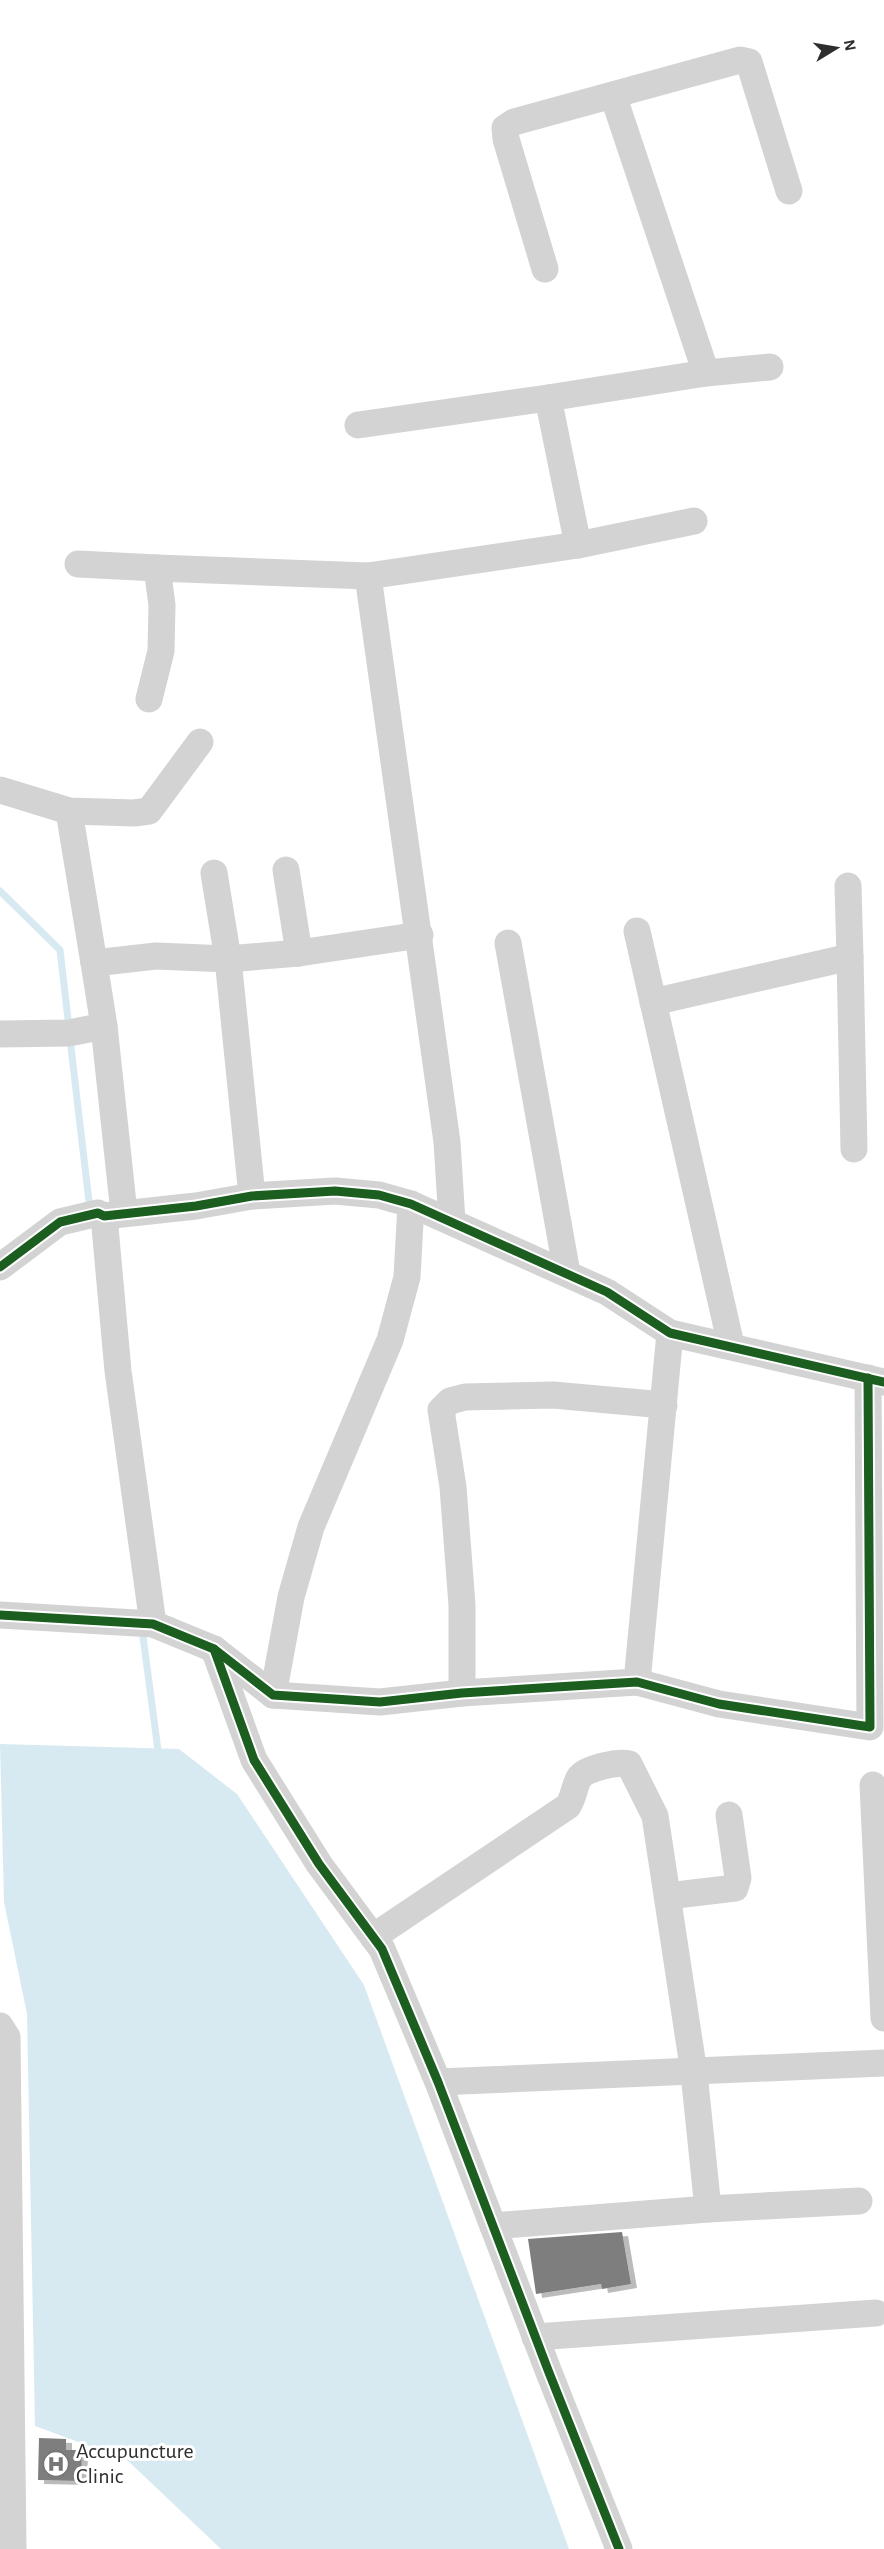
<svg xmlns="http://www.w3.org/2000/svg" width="884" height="2549" font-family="'Alegreya Sans',sans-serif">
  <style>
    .water { fill: #d8eaf1 }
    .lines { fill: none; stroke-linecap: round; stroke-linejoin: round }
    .stream { stroke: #d8eaf1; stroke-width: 7 }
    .building { fill: #7e7e7e; filter: url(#shadow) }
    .minor { stroke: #d3d3d3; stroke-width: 27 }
    .cycleway-casing { stroke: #fff; stroke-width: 13 }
    .cycleway { stroke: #1b5e20; stroke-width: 9 }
    .labels { text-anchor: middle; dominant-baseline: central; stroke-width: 6; stroke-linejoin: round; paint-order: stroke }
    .poi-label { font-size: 22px; fill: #2e2e2e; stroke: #fff; text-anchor: start }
  </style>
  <defs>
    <filter id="shadow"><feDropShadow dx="6" dy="4" stdDeviation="0" flood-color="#0004"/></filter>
  </defs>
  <rect width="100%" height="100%" fill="#fff"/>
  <path class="water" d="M 0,1744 L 179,1749 L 237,1794 L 364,1985 L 569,2549 L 221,2549 L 127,2460 L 35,2426 L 27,2014 L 4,1902 Z"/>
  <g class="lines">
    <g class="stream">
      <path d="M 0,891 L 60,950 L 69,1028"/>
      <path d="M 70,1039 L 90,1210"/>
      <path d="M 142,1629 L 159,1758"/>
    </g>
  </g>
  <g class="building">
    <path d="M 622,2232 L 631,2284 L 602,2289 L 601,2284 L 536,2294 L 528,2239 Z"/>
    <path d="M 39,2438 L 66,2439 L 66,2450 L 82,2450 L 81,2481 L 38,2480 Z"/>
  </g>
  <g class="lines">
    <g class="minor">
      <path d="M 613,95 L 706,373"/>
      <path d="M 545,269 L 506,139 L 505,128 L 514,122 L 740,60 L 749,62 L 789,191"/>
      <path d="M 358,425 L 548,398"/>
      <path d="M 578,545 L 548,398 L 706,373 L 770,367"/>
      <path d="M 78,564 L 157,568"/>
      <path d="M 368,576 L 447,1142 L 452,1222"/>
      <path d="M 149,699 L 161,651 L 162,605 L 157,568 L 368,576 L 578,545 L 694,521"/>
      <path d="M 0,790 L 69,811 L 134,813 L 149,811 L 200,742"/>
      <path d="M 69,811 L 94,963"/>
      <path d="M 286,870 L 299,953"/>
      <path d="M 214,873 L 228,959 L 252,1196"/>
      <path d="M 848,886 L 850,957"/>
      <path d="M 637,931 L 731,1345"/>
      <path d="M 508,943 L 567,1273"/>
      <path d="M 653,1002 L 850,957 L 854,1149"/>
      <path d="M 104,1026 L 124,1213"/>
      <path d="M 0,1034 L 69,1033 L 104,1026 L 94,963 L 156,956 L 228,959 L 299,953 L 420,935"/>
      <path d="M 104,1216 L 118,1371 L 153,1624"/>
      <path d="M 0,1267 L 60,1222 L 98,1213 L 104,1216 L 196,1206 L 252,1196 L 335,1191 L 379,1195 L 411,1204 L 607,1292 L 670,1333 L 884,1382"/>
      <path d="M 0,1615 L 153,1624 L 214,1649 L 273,1695 L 380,1702 L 462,1693 L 637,1682 L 719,1704 L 870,1727 L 868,1378"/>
      <path d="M 214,1649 L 254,1760 L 319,1864 L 382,1949 L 438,2082 L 548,2370 L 619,2549"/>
      <path d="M 637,1682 L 670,1333"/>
      <path d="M 462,1693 L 462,1605 L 453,1487 L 441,1410 L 450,1401 L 465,1397 L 553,1395 L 664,1405"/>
      <path d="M 273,1695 L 291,1597 L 311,1527 L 390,1340 L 407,1277 L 411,1204"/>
      <path d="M 873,1785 L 884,2018"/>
      <path d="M 668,1896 L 735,1888 L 738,1878 L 729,1815"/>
      <path d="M 373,1937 L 568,1806 C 574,1797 574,1787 579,1778 C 585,1768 619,1761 629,1764 L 655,1816 L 694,2073 L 708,2209 L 493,2226"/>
      <path d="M 0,2026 L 7,2037 L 13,2549"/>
      <path d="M 438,2082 L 884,2063"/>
      <path d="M 708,2209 L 859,2201"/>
      <path d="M 535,2337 L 876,2313"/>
    </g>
    <g class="cycleway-casing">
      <g id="cycleway">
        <path d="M 0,1267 L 60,1222 L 98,1213 L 104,1216 L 196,1206 L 252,1196 L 335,1191 L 379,1195 L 411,1204 L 607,1292 L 670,1333 L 884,1382"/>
        <path d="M 0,1615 L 153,1624 L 214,1649 L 273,1695 L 380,1702 L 462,1693 L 637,1682 L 719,1704 L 870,1727 L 868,1378"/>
        <path d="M 214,1649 L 254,1760 L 319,1864 L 382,1949 L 438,2082 L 548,2370 L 619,2549"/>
      </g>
    </g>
    <use href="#cycleway" class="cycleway"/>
  </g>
  <defs>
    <g id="hospital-ring" transform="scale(1.35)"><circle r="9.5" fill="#fff" stroke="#777" stroke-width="1.5"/><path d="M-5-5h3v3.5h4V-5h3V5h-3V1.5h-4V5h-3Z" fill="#777"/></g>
  </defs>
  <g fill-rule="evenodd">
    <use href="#hospital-ring" x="56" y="2464"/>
  </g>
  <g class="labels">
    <g class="poi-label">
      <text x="76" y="2451">Accupuncture<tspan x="76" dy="25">Clinic</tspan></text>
    </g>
  </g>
  <g transform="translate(836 48) rotate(79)" stroke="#ffffff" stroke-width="4.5" paint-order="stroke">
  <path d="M0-4.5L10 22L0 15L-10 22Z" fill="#2e2e2e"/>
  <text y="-9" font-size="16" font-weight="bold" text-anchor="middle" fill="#2e2e2e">N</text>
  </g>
</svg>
